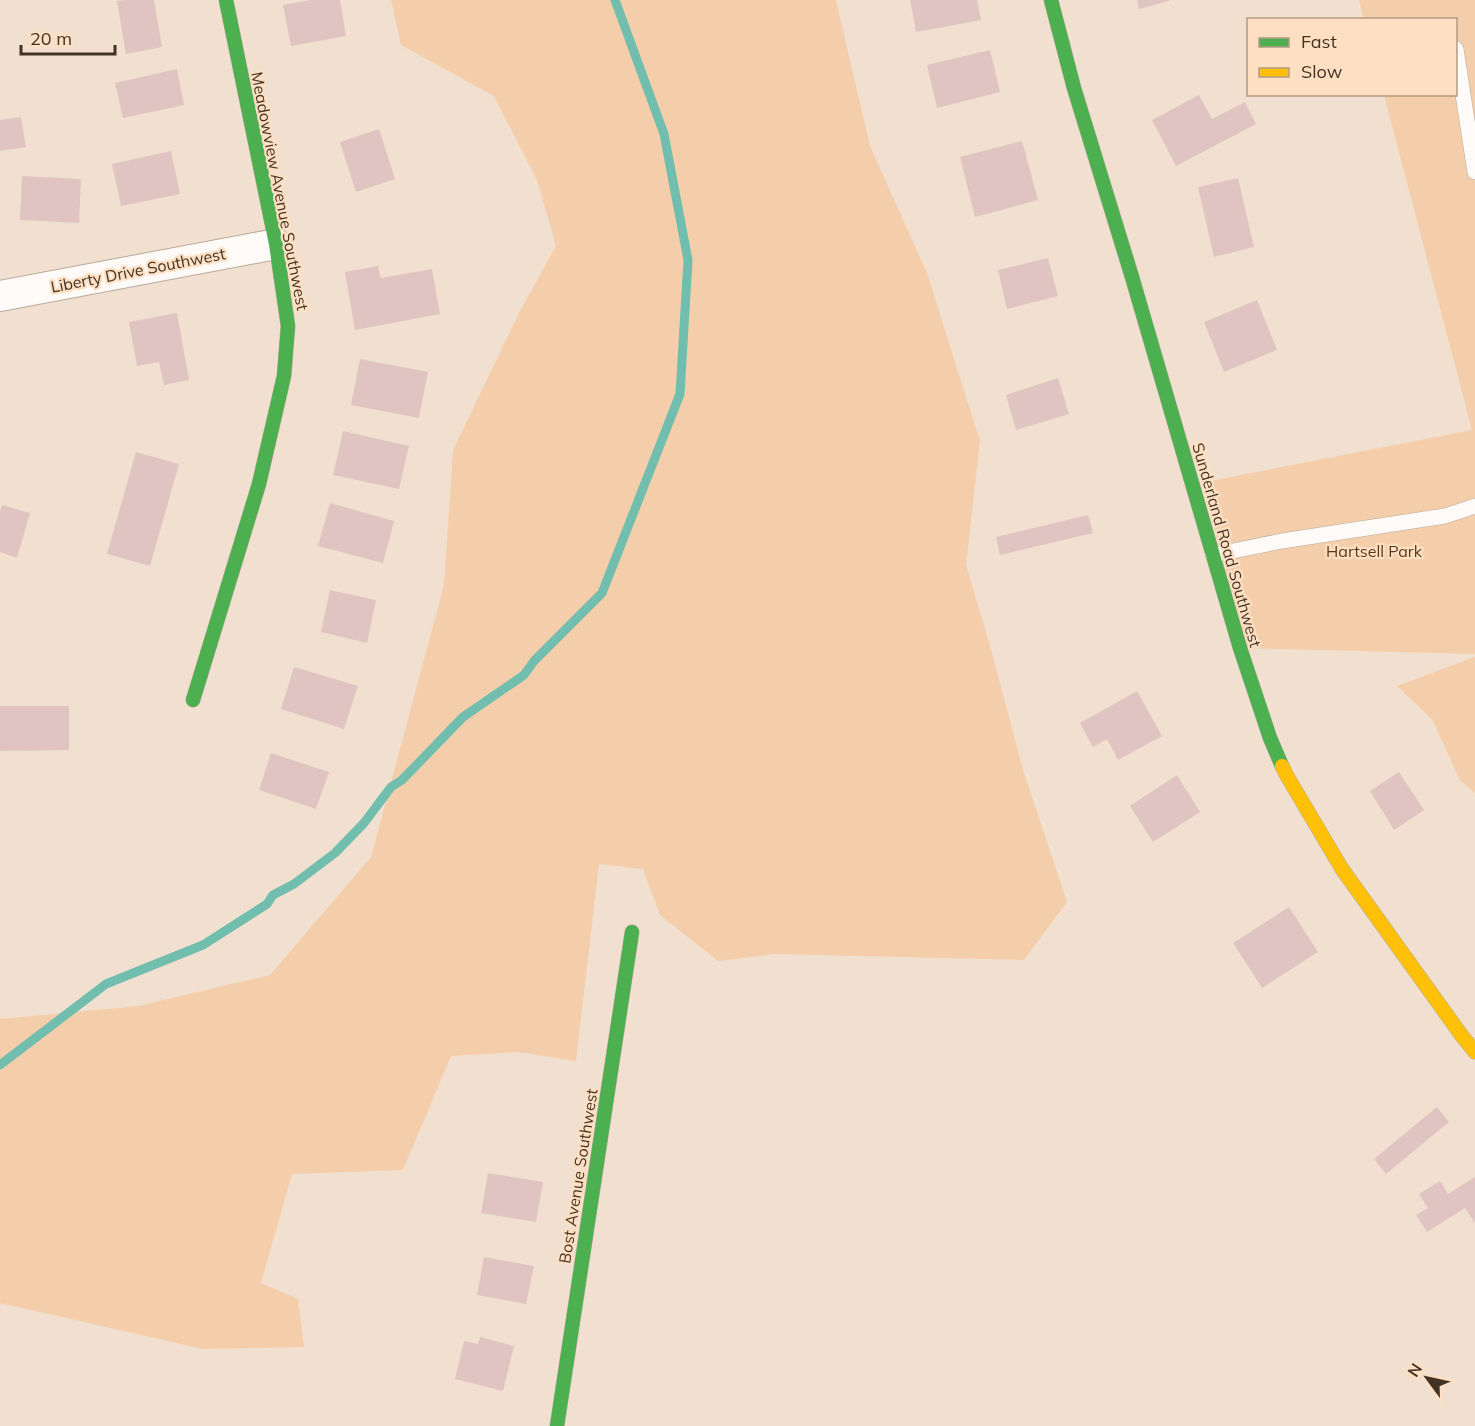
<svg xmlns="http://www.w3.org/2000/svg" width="1475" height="1426" font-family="Mulish,sans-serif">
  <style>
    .green { fill: #f4ceaa }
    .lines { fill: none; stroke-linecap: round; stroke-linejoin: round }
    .stream { stroke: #71bdae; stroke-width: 9 }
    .building { fill: #e0c4c2 }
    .lane-casing { stroke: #b8aa9b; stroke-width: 16 }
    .street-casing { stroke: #b8aa9b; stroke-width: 32 }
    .fast-casing { stroke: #b8aa9b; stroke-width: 15 }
    .slow-casing { stroke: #b8aa9b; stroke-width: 15 }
    .lane { stroke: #fdfaf8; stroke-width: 15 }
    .street { stroke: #fdfaf8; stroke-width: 30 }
    .fast { stroke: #4caf50; stroke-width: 14 }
    .slow { stroke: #ffc107; stroke-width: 14 }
    .labels { text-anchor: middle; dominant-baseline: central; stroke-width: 4.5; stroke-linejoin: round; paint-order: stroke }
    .street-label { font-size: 16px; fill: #433325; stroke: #fedfc2 }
    .park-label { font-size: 16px; fill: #573818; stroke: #fedfc2 }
  </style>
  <rect width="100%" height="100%" fill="#f1e0cf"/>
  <g class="green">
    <path d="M 391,0 L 836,0 L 870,146 L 927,273 L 980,441 L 966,565 L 991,649 L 1023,770 L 1067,902 L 1024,960 L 775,954 L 718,961 L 660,915 L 643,869 L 599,864 L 576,1061 L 518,1052 L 451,1056 L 403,1170 L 292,1174 L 261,1283 L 298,1299 L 304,1347 L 203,1349 L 0,1303 L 0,1019 L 138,1006 L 270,975 L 371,857 L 444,585 L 453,450 L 521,309 L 556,246 L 537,180 L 494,96 L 401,45 Z"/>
    <path d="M 1359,0 L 1475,0 L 1475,654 L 1240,648 L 1205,482 L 1472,430 L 1384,95 L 1456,94 L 1456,20 L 1364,19 Z"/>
    <path d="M 1475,657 L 1475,793 L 1460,780 L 1432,719 L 1397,686 Z"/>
  </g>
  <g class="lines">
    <path class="stream" d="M 0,1065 L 106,984 L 203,945 L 267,904 L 273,895 L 294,884 L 335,853 L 364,823 L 391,787 L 402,780 L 463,717 L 524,675 L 534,661 L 602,593 L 680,394 L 688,260 L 664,134 L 615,0"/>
  </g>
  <g class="building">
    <path d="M 125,0 L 154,0 L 162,47 L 126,54 L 117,1 Z"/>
    <path d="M 310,0 L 340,0 L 346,36 L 291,46 L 283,5 Z"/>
    <path d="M 910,0 L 977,0 L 981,20 L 916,32 Z"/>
    <path d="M 1137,0 L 1169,0 L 1169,1 L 1139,9 Z"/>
    <path d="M 990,50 L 1000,92 L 937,108 L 927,65 Z"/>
    <path d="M 177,69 L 184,105 L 123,118 L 115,83 Z"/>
    <path d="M 1199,95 L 1212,119 L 1245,102 L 1256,124 L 1176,166 L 1152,120 Z"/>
    <path d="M 21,117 L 26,147 L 0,151 L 0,120 Z"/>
    <path d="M 379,129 L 395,179 L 356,192 L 340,142 Z"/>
    <path d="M 1022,141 L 1038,200 L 975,217 L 960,157 Z"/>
    <path d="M 171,151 L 180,194 L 121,206 L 112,164 Z"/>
    <path d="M 22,176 L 81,179 L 79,223 L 20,220 Z"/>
    <path d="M 1238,178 L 1254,247 L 1214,257 L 1198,187 Z"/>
    <path d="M 1048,258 L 1058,296 L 1007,309 L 998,270 Z"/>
    <path d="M 378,266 L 381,278 L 432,269 L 440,314 L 355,330 L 345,272 Z"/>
    <path d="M 1257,300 L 1277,350 L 1224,372 L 1204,322 Z"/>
    <path d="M 177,313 L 189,380 L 164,385 L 159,362 L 137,366 L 129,322 Z"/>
    <path d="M 360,359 L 428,372 L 419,418 L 351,405 Z"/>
    <path d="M 1058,378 L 1069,414 L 1016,430 L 1006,395 Z"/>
    <path d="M 343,431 L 409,446 L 399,489 L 333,475 Z"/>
    <path d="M 136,452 L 179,464 L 150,566 L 107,554 Z"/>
    <path d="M 330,503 L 394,521 L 383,563 L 318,546 Z"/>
    <path d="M 2,505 L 30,513 L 17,558 L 0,552 L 0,512 Z"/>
    <path d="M 1088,515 L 1093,533 L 1000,555 L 996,537 Z"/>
    <path d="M 330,590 L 376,600 L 367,643 L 321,632 Z"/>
    <path d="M 294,667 L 358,686 L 344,729 L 281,709 Z"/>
    <path d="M 1137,691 L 1162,736 L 1118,760 L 1107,739 L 1093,747 L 1080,723 Z"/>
    <path d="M 0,706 L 69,706 L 69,750 L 0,751 Z"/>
    <path d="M 271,753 L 329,772 L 316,809 L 259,790 Z"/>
    <path d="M 1399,772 L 1424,810 L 1394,830 L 1370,791 Z"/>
    <path d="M 1177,775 L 1200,812 L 1153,842 L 1130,806 Z"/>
    <path d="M 1289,907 L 1318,952 L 1262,988 L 1233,943 Z"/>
    <path d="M 1437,1107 L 1449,1122 L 1386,1174 L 1374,1159 Z"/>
    <path d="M 488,1173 L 543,1182 L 536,1222 L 481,1213 Z"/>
    <path d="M 1475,1177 L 1475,1223 L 1465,1208 L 1427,1232 L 1416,1215 L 1428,1208 L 1419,1194 L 1440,1181 L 1448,1194 Z"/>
    <path d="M 484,1257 L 534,1266 L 526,1304 L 477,1295 Z"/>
    <path d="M 480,1337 L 514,1346 L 503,1391 L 455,1379 L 464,1341 L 478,1344 Z"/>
  </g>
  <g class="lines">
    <g class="lane-casing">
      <g id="lane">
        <path d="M 1456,49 L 1475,172"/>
        <path d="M 1213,555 L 1282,541 L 1445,516 L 1475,506"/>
      </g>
    </g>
    <g class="street-casing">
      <path id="street" d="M 0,296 L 276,244"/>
    </g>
    <g class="fast-casing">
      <g id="fast">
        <path d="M 1051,0 L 1074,88 L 1132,277 L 1240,648 L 1270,738 L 1282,766"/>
        <path d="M 193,700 L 259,484 L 284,376 L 288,326 L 276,244 L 226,0"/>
        <path d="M 557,1426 L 632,932"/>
      </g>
    </g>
    <g class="slow-casing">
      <path id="slow" d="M 1282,766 L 1287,776 L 1342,869 L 1462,1036 L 1475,1052"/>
    </g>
    <use href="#lane" class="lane"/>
    <use href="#street" class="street"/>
    <use href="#fast" class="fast"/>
    <use href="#slow" class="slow"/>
  </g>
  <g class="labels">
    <g class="street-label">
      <text transform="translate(280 191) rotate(79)">Meadowview Avenue Southwest</text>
      <text transform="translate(138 270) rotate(-11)">Liberty Drive Southwest</text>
      <text transform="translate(1227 545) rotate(74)">Sunderland Road Southwest</text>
      <text transform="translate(578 1176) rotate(-81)">Bost Avenue Southwest</text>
    </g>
    <g class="park-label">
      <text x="1374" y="551">Hartsell Park</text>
    </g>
  </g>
  <rect x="1247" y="18" width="210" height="78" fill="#fedfc2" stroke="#b39a83" stroke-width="1.5"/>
  <rect x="1259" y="38" width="30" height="9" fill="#4caf50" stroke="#b39a83" stroke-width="1.5"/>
  <text x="1301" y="48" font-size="18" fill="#433325">Fast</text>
  <rect x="1259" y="68" width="30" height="9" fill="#ffc107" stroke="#b39a83" stroke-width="1.5"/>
  <text x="1301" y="78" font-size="18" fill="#433325">Slow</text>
  <g transform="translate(1427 1378) rotate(303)" stroke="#fedfc2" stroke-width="4.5" paint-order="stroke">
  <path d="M0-4.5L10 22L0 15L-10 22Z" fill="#433325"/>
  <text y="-9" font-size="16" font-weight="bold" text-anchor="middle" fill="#433325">N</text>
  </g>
  <path d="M21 45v9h94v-9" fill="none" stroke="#433325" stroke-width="3"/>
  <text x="30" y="45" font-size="18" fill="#433325" stroke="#fedfc2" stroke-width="4.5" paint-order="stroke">20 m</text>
</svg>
